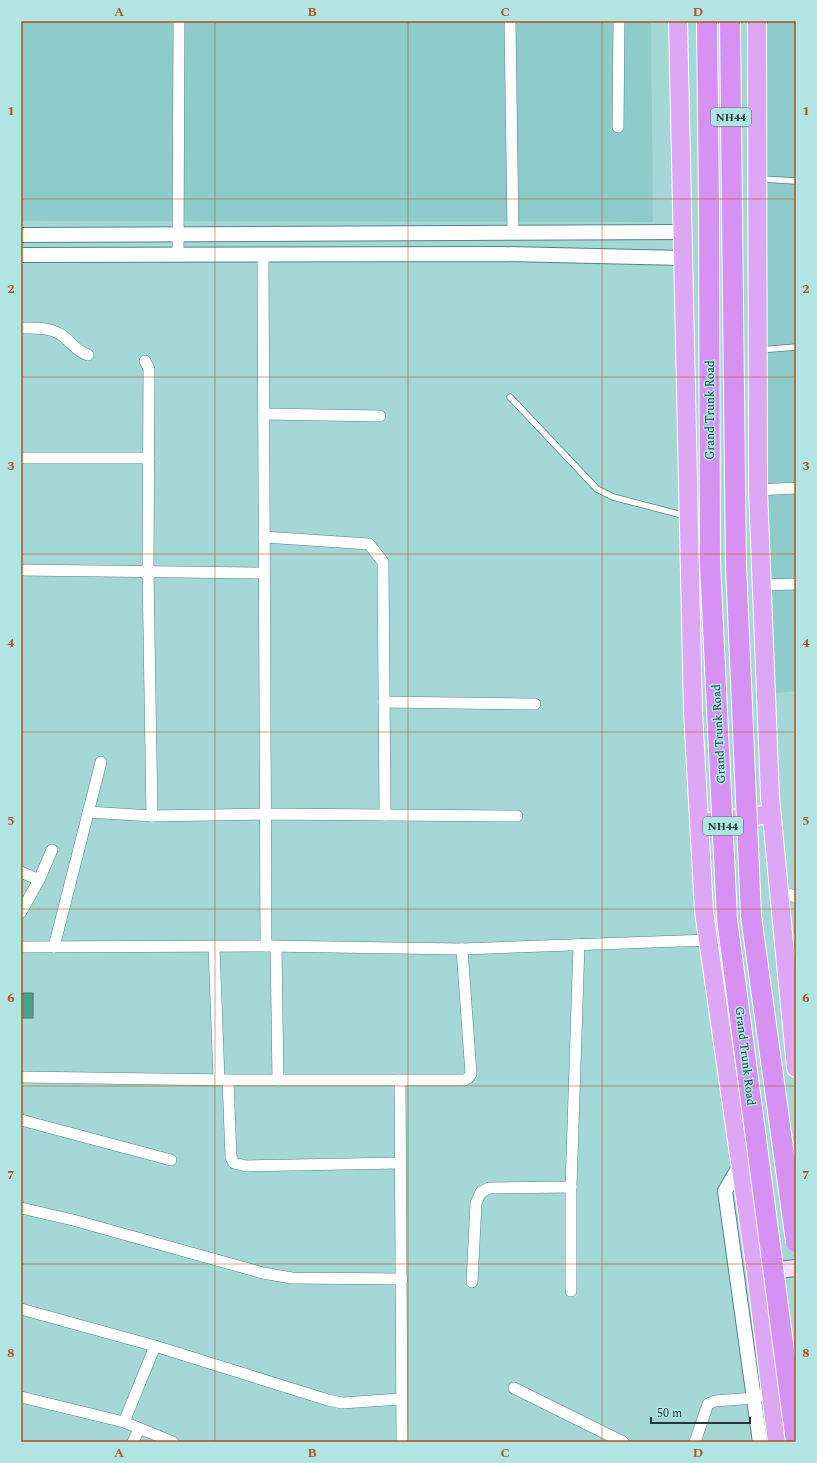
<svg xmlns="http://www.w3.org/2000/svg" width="817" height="1463" font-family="Spectral,serif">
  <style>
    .built { fill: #8ecccc }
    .building { fill: #47a18c; stroke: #48766a }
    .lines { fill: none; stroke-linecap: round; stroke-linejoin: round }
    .service-casing { stroke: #518484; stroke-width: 7 }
    .minor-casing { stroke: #518484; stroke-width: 12 }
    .tertiary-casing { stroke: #518484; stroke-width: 16 }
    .secondary-casing { stroke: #518484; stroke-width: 18 }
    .trunk-casing { stroke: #fff; stroke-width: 20 }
    .motorway-casing { stroke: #fff; stroke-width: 22 }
    .service { stroke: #fff; stroke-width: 5.5 }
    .minor { stroke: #fff; stroke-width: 11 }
    .tertiary { stroke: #fff; stroke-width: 14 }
    .secondary { stroke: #f3defb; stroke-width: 16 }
    .trunk { stroke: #dea7f6; stroke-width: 18 }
    .motorway { stroke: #d691f3; stroke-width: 20 }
    .motorway-bridge-casing { stroke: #fff; stroke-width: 22; stroke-linecap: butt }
    .motorway-bridge { stroke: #d691f3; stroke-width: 20 }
    .grid { fill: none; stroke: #b65017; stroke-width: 1; stroke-opacity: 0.55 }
    .labels { text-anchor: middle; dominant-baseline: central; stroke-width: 3; stroke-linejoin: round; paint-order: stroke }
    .shield { fill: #b0e5e4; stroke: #4d6b6b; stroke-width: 1 }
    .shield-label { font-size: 11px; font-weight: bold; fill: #223737 }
    .street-label { font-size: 12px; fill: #223737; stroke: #b0e5e4 }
    .neatline { fill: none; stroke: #b65017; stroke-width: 1.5 }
    .grid-label { font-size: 13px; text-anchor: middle; font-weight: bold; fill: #b65017 }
  </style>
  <rect width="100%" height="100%" fill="#a3d8d7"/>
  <g class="built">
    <path d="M 21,21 L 651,21 L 653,222 L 21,221 Z"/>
    <path d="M 758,21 L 796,21 L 796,691 L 766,694 Z"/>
  </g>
  <rect class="building" x="21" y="993" width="12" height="25"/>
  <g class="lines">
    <g class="service-casing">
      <g id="service">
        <path d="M 760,179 L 796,181"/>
        <path d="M 760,350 L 796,347"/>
        <path d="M 510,397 L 597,489 L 613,497 L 686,516"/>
      </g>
    </g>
    <g class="minor-casing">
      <g id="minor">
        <path d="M 510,21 L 513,232"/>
        <path d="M 618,127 L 619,21"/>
        <path d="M 178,255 L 179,21"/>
        <path d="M 263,255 L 266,946"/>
        <path d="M 21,328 C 35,328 51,327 63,336 C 72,343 76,351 88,355"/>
        <path d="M 145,361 L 149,369 L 148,571 L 152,816"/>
        <path d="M 264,414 L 380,416"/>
        <path d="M 21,458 L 149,458"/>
        <path d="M 758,490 L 796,488"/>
        <path d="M 264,537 L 369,544 L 383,562 L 385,815"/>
        <path d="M 21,570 L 264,573"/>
        <path d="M 762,585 L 796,584"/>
        <path d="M 384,702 L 535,704"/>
        <path d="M 88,812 L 152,816 L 264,814 L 517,816"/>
        <path d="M 21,872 L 39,880"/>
        <path d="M 778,890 L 796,897"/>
        <path d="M 21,912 L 39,880 L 52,850"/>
        <path d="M 21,947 L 266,946 L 462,949 L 708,940"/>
        <path d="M 54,947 L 101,762"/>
        <path d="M 214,947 L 219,1080"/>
        <path d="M 276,947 L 278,1080"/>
        <path d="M 21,1077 L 228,1080 L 464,1080 L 468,1078 L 471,1074 L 462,949"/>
        <path d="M 228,1080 L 231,1157 L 234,1163 L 246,1166 L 399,1163"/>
        <path d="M 400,1080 L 402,1442"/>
        <path d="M 21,1120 L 171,1160"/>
        <path d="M 21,1208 L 73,1220 L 263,1273 L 292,1278 L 402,1279"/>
        <path d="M 472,1282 L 476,1203 L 481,1192 L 489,1188 L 571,1187"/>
        <path d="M 571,1291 L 571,1187 L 579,944"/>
        <path d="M 21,1309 L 155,1346 L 328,1400 L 342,1403 L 400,1399"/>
        <path d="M 514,1388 L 623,1442"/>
        <path d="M 21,1397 L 124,1422 L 173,1442"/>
        <path d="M 124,1422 L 155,1346"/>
        <path d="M 133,1442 L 139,1429"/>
        <path d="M 695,1442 L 708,1404 L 715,1401 L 754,1398 L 771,1391"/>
      </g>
    </g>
    <g class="tertiary-casing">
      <g id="tertiary">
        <path d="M 21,235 L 682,232"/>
        <path d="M 21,255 L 503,254 L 683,258"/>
        <path d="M 740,1165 L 725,1191 L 760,1442"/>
      </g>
    </g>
    <g class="secondary-casing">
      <path id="secondary" d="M 761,1272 L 796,1268"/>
    </g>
    <g class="trunk-casing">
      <g id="trunk">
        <path d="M 678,21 L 693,712 L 704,911 L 756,1273 L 777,1442"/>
        <path d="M 757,21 L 758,490 L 770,797 L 796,1068"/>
        <path d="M 708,822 L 771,814"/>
      </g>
    </g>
    <g class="motorway-casing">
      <g id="motorway">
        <path d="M 707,21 L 709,206"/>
        <path d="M 730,21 L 732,214"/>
      </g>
    </g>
    <use href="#service" class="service"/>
    <use href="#minor" class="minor"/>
    <use href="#tertiary" class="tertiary"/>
    <use href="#secondary" class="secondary"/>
    <use href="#trunk" class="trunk"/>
    <use href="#motorway" class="motorway"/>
    <g class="motorway-bridge-casing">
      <g id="motorway-bridge">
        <path d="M 709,206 L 710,563 L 727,919 L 796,1442"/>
        <path d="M 732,214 L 736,565 L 751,916 L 796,1242"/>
      </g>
    </g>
    <use href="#motorway-bridge" class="motorway-bridge"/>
  </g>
  <path class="grid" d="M 215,21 L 215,1442M 408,21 L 408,1442M 602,21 L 602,1442M 21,199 L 796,199M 21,377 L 796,377M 21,554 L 796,554M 21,732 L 796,732M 21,909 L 796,909M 21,1086 L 796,1086M 21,1264 L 796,1264"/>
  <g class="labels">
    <g class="shield">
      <rect x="711" y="108" width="40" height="18" rx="3"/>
      <rect x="703" y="817" width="40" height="18" rx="3"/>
    </g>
    <g class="shield-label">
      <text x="731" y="117">NH44</text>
      <text x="723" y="826">NH44</text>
    </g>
    <g class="street-label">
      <text transform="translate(710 410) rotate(-90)">Grand Trunk Road</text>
      <text transform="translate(719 734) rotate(-93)">Grand Trunk Road</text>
      <text transform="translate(745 1056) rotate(83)">Grand Trunk Road</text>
    </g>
  </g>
  <rect width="817" height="1463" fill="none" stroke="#b0e5e4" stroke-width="44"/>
  <path d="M651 1417v6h99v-6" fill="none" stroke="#223737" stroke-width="2"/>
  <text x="657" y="1417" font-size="12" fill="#223737" stroke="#b0e5e4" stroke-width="3" paint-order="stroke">50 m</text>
  <rect x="22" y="22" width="773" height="1419" class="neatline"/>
  <g class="grid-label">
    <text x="119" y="16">A</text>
    <text x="312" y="16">B</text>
    <text x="505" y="16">C</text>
    <text x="698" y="16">D</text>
    <text x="11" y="115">1</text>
    <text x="806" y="115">1</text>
    <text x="11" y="293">2</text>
    <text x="806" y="293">2</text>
    <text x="11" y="470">3</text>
    <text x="806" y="470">3</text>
    <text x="11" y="647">4</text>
    <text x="806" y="647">4</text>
    <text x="11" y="825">5</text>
    <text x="806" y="825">5</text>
    <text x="11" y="1002">6</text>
    <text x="806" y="1002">6</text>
    <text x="11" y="1179">7</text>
    <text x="806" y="1179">7</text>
    <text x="11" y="1357">8</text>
    <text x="806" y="1357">8</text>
    <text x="119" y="1457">A</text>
    <text x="312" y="1457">B</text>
    <text x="505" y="1457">C</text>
    <text x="698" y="1457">D</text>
  </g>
</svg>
